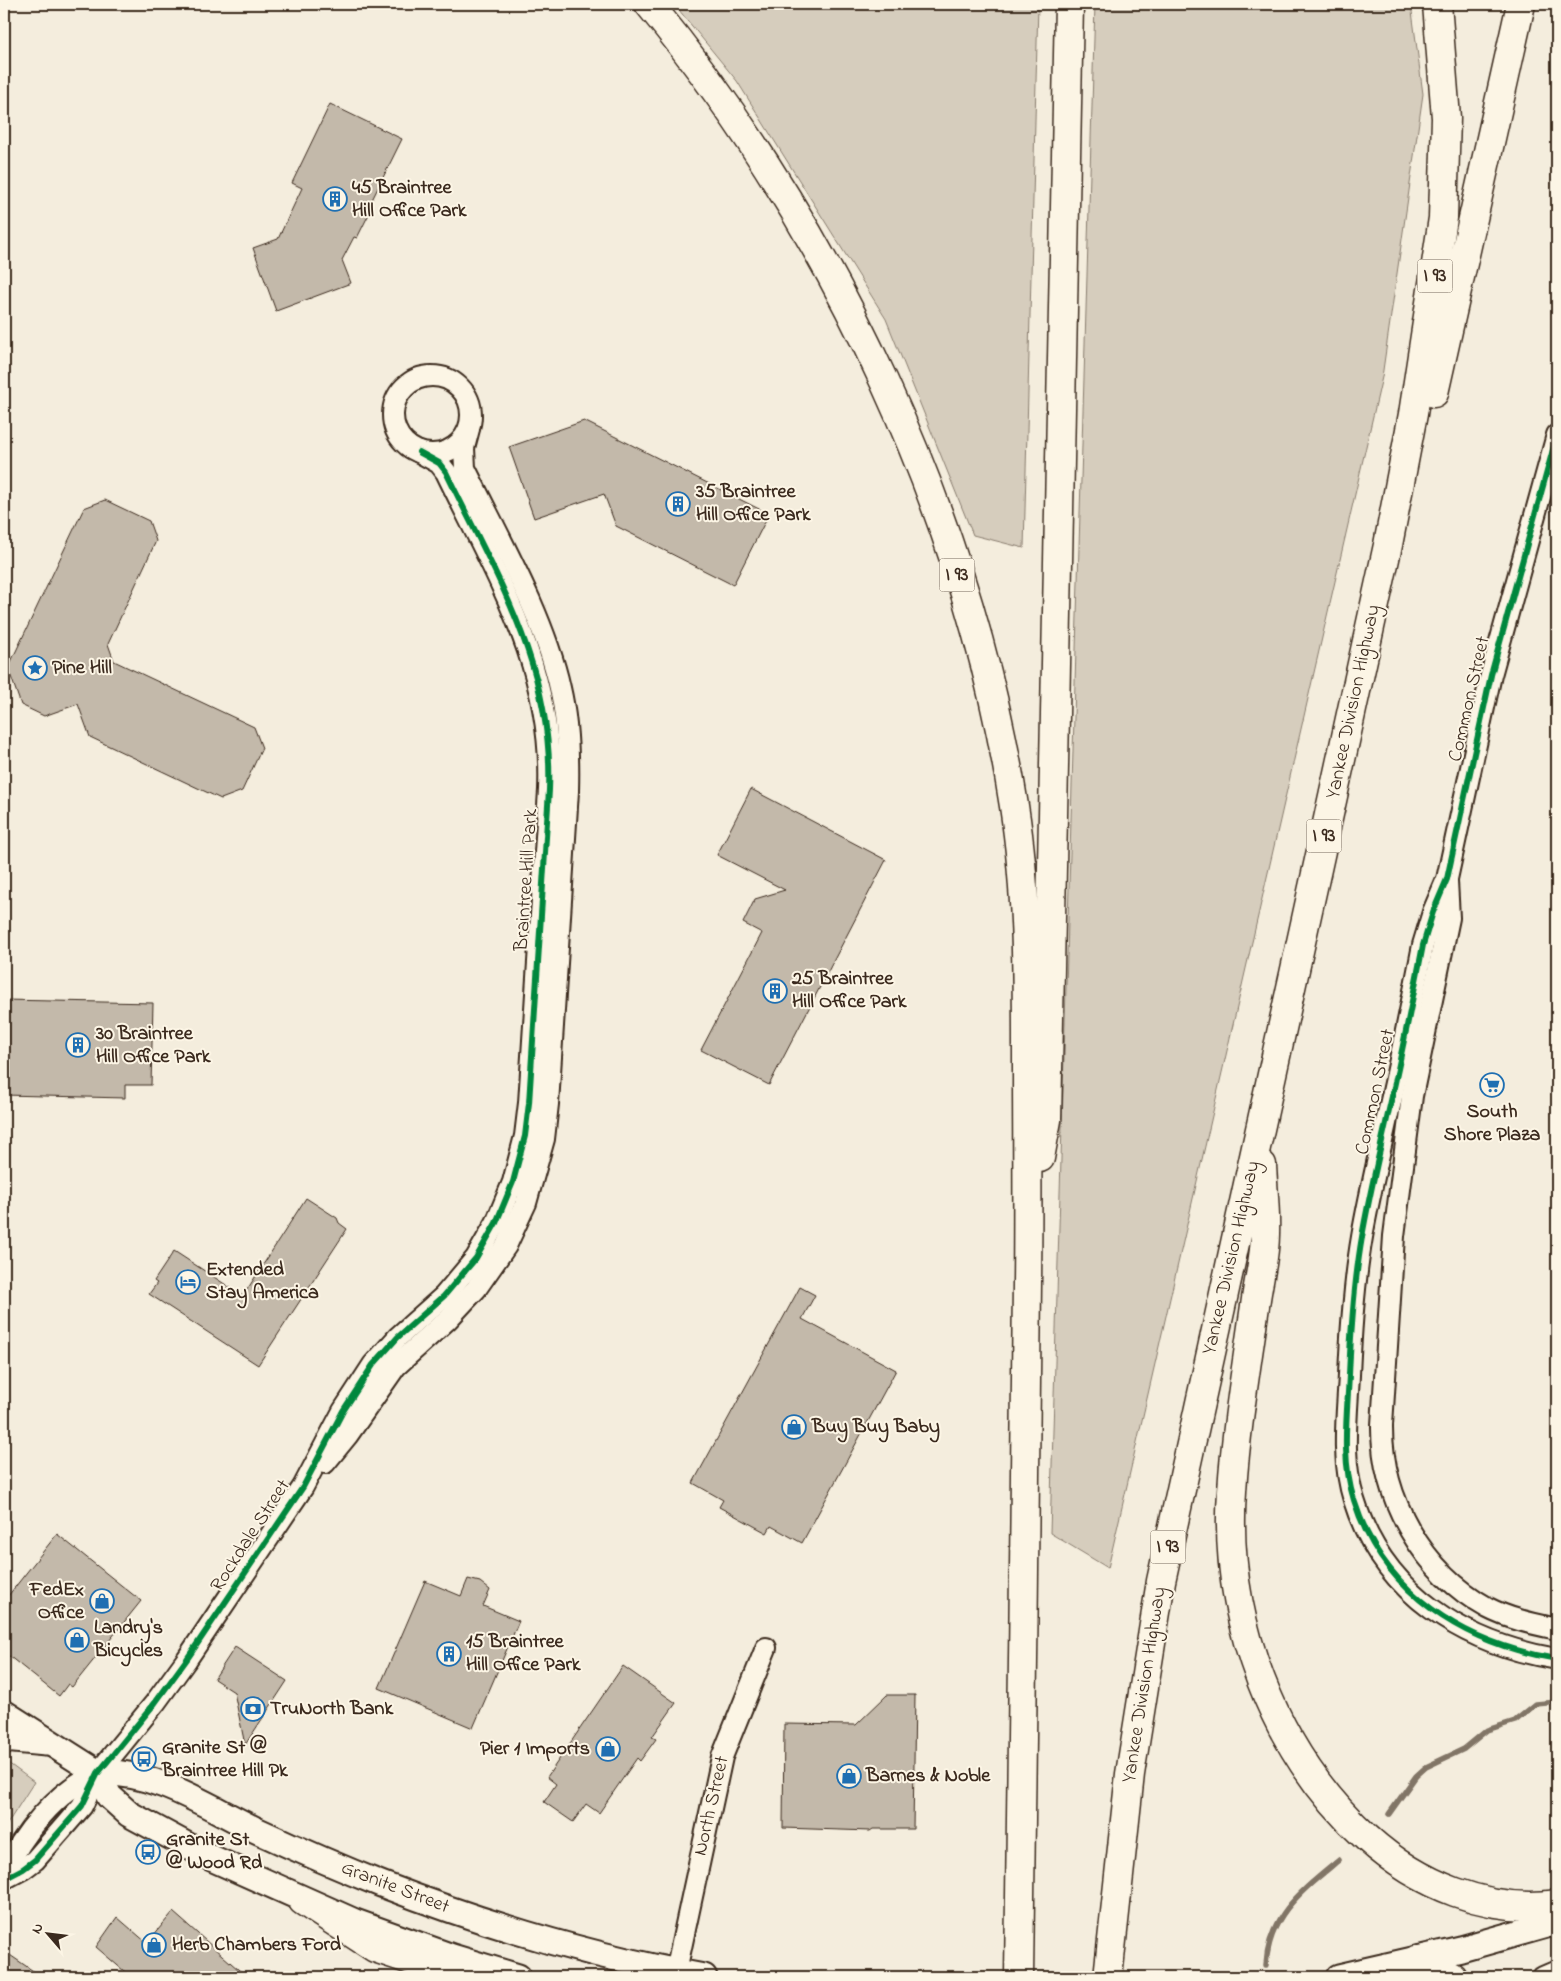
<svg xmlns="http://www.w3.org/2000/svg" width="1561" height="1981" font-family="'Indie Flower',sans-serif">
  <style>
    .green { fill: #d6cdbd; stroke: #887c6e }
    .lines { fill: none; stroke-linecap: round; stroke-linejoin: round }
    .stream { stroke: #817466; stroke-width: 5.5 }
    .building { fill: #c3b9aa; stroke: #3b2a1e }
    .minor-casing { stroke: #3b2a1e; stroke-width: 24 }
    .major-casing { stroke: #3b2a1e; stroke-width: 29 }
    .highway-casing { stroke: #3b2a1e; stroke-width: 31 }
    .minor { stroke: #fcf5e5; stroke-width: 20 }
    .major { stroke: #fcf5e5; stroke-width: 25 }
    .highway { stroke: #fcf5e5; stroke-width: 28 }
    .cycleway-casing { stroke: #fcf5e5; stroke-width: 9 }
    .cycleway { stroke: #00873e; stroke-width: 6 }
    .labels { text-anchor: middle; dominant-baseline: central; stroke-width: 4; stroke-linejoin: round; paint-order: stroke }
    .shield { fill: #fcf5e5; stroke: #75675a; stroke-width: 1 }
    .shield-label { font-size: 19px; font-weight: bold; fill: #3b2a1e }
    .poi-label { font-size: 20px; font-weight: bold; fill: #3b2a1e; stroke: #fcf5e5; text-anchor: start }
    .street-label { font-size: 20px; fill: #3b2a1e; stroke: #fcf5e5 }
  </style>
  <rect width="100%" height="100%" fill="#f4eddd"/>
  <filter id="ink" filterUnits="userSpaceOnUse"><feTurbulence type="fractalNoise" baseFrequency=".02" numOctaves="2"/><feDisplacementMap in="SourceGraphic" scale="10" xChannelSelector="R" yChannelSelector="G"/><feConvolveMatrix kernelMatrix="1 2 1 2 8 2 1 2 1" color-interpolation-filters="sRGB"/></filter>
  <g filter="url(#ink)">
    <g class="green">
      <path d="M 674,4 L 1038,4 L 1024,548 L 973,535 L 886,319 L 737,81 Z"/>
      <path d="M 1095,4 L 1411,4 L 1423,94 L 1382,377 L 1108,1568 L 1050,1533 Z"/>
      <path d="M 4,1760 L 34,1782 L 4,1829 Z"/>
    </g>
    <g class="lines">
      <g class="stream">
        <path d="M 1389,1814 L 1416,1776 L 1426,1767 L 1464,1749 L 1487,1730 L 1515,1721 L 1536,1704 L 1557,1702"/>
        <path d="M 1266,1965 C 1269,1914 1303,1890 1339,1860"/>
      </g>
    </g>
    <g class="building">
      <path d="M 330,104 L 402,139 L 367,210 L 369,214 L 357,238 L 354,237 L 342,260 L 351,283 L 276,311 L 253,248 L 278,239 L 302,188 L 292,183 Z"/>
      <path d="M 584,421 L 769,514 L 733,585 L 616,526 L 604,494 L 534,518 L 509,447 Z"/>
      <path d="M 105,500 L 149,521 L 156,541 L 108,644 L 114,661 L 254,727 L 262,748 L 242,791 L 221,799 L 90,737 L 78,704 L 44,716 L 21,705 L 8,668 L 84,508 Z"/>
      <path d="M 751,789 L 886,860 L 769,1085 L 701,1050 L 762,933 L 743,923 L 755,899 L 785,890 L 717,855 Z"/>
      <path d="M 4,1000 L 153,1003 L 151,1085 L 125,1085 L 125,1098 L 4,1095 Z"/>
      <path d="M 306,1198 L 337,1218 L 339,1223 L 347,1229 L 258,1365 L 149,1294 L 157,1283 L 154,1281 L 174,1251 L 243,1296 Z"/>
      <path d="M 800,1287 L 815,1295 L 802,1319 L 896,1370 L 802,1543 L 771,1526 L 767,1533 L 719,1507 L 723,1500 L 693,1483 Z"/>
      <path d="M 57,1534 L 141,1601 L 72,1687 L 68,1684 L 59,1696 L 4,1652 L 4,1601 Z"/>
      <path d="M 468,1579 L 480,1582 L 490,1590 L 483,1606 L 519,1621 L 473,1728 L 379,1688 L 425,1581 L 461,1596 Z"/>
      <path d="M 235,1647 L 287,1681 L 245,1745 L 234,1692 L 214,1679 Z"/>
      <path d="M 623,1666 L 676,1703 L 652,1737 L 656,1739 L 640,1761 L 637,1758 L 599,1813 L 586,1804 L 573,1822 L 544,1802 L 556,1784 L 547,1777 Z"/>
      <path d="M 887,1695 L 915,1695 L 913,1829 L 873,1829 L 870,1831 L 783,1828 L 784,1724 L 856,1725 Z"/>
      <path d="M 173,1912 L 247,1977 L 131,1977 L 96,1947 L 117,1917 L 147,1943 Z"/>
      <path d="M 4,1951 L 42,1977 L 4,1977 Z"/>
    </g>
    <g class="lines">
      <g class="minor-casing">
        <g id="minor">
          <circle cx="432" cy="415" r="39"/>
          <path d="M 1557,435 L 1491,675 L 1447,879 L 1433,912 L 1423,945 C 1412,1002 1401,1058 1388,1114 C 1379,1155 1369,1196 1362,1237 C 1354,1283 1351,1329 1349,1375 C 1347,1417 1341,1459 1354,1500 C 1383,1594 1465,1644 1557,1659"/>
          <path d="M 1447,881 L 1449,918 L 1412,1096 L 1394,1236 L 1382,1425 C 1381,1499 1423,1572 1488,1608 C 1509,1619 1534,1624 1557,1629"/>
          <path d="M 325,1463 L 347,1436 L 396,1366 L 448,1319 L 476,1289 L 506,1246 L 526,1203 L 544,1139 L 548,1104 L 568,791 C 569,756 568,722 560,688 C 544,615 498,536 465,468 L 464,448 L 469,429"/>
          <path d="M 4,1874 C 21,1835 58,1789 98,1773"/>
          <path d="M 4,1879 L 23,1869 L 35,1860 L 82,1806 L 98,1773 L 155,1703 L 187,1659 L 303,1487 L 343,1411 L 373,1365 L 398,1337 L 444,1296 L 476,1258 L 496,1223 L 513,1182 L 525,1136 L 529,1103 L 549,790 C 554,668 497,578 446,472 L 439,463 L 419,452"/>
          <path d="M 676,1971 L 722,1757 L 766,1648"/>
          <path d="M 1543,1977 L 1557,1971"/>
        </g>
      </g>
      <g class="major-casing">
        <g id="major">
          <path d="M 4,1713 L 98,1773 L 109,1796 L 129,1814 L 207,1856 L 355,1922 L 452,1957 L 518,1977"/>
          <path d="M 4,1739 L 46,1743"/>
          <path d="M 98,1773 C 155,1770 206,1806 256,1830 C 297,1849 338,1867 381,1884 C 484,1924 594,1957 704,1977"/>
          <path d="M 1339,1977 L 1461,1949 L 1557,1922"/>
        </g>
      </g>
      <g class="highway-casing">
        <g id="highway">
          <path d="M 649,4 C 834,229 969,518 1014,806 C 1027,889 1027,971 1027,1054 C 1027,1131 1028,1207 1027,1283 C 1025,1514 1022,1746 1019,1977"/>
          <path d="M 1434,393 L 1521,4"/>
          <path d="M 1040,1158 L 1047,1120 L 1069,4"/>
          <path d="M 1262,1165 C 1263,1188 1266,1211 1265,1234 C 1265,1256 1259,1278 1256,1299 C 1247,1363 1236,1427 1232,1491 C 1223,1618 1273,1752 1367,1838 C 1418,1884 1488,1914 1557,1904"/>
          <path d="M 303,1901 L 375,1948 L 461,1977"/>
          <path d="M 1416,1960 L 1452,1977"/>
          <path d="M 673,1977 L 676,1971"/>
          <path d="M 1108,1977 L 1130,1774 L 1161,1581 L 1388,545 L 1413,414 L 1443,218 L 1446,118 L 1437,4"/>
        </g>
      </g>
      <use href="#minor" class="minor"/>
      <use href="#major" class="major"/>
      <use href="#highway" class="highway"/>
      <g class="cycleway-casing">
        <g id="cycleway">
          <path d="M 1557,435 L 1491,675 L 1447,879 L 1433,912 L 1423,945 C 1412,1002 1401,1058 1388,1114 C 1379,1155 1369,1196 1362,1237 C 1354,1283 1351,1329 1349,1375 C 1347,1417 1341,1459 1354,1500 C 1383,1594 1465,1644 1557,1659"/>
          <path d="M 4,1879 L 23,1869 L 35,1860 L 82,1806 L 98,1773 L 155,1703 L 187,1659 L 303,1487 L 343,1411 L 373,1365 L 398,1337 L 444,1296 L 476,1258 L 496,1223 L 513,1182 L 525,1136 L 529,1103 L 549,790 C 554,668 497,578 446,472 L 439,463 L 419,452"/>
        </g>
      </g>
      <use href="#cycleway" class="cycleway"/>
    </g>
  </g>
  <defs>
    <g id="building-ring" transform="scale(1.25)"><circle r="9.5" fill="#fcf5e5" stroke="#1f6fb2" stroke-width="1.5"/><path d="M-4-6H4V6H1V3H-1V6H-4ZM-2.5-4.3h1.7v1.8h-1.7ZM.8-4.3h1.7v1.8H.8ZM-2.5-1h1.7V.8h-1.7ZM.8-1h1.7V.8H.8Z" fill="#1f6fb2"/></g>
    <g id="sight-ring" transform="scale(1.25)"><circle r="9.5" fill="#fcf5e5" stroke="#1f6fb2" stroke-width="1.5"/><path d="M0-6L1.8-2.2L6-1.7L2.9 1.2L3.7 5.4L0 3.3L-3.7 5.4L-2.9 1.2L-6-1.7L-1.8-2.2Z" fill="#1f6fb2"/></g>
    <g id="supermarket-ring" transform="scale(1.25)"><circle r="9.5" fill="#fcf5e5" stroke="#1f6fb2" stroke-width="1.5"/><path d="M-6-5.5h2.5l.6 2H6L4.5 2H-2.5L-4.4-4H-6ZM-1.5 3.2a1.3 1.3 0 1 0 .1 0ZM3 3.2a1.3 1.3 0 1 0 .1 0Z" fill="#1f6fb2"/></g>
    <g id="hotel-ring" transform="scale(1.25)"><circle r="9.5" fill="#fcf5e5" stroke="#1f6fb2" stroke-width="1.5"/><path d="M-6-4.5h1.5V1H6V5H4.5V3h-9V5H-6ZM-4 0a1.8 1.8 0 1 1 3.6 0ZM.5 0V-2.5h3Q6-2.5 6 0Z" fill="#1f6fb2"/></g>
    <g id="shop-ring" transform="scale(1.25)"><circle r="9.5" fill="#fcf5e5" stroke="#1f6fb2" stroke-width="1.5"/><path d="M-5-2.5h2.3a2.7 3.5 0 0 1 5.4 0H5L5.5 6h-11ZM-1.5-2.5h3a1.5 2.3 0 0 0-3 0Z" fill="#1f6fb2"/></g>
    <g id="bank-ring" transform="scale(1.25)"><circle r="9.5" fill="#fcf5e5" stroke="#1f6fb2" stroke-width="1.5"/><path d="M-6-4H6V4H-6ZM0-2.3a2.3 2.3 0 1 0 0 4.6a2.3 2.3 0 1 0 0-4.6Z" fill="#1f6fb2"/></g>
    <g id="bus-ring" transform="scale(1.25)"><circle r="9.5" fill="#fcf5e5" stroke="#1f6fb2" stroke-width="1.5"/><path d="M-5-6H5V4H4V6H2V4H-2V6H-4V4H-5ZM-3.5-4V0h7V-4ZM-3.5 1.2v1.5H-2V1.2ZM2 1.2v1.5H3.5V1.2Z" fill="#1f6fb2"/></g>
  </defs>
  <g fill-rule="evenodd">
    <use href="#building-ring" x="335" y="199"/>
    <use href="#building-ring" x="678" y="504"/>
    <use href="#sight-ring" x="35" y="668"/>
    <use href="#building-ring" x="775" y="991"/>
    <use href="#building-ring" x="78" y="1045"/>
    <use href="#supermarket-ring" x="1492" y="1085"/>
    <use href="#hotel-ring" x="188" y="1282"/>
    <use href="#shop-ring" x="794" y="1427"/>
    <use href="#shop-ring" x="102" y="1601"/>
    <use href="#shop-ring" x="77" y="1640"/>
    <use href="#building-ring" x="449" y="1654"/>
    <use href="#bank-ring" x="253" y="1709"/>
    <use href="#shop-ring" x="608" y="1749"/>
    <use href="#bus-ring" x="144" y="1759"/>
    <use href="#shop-ring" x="849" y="1776"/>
    <use href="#bus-ring" x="148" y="1852"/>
    <use href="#shop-ring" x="154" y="1945"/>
  </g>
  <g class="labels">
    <g class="shield">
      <rect x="1417.5" y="259.5" width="35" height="33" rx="4"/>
      <rect x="939.5" y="558.5" width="35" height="33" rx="4"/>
      <rect x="1306.5" y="819.5" width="35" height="33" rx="4"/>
      <rect x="1150.5" y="1530.5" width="35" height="33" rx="4"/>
    </g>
    <g class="shield-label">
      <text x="1435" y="276">I 93</text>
      <text x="957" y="575">I 93</text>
      <text x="1324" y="836">I 93</text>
      <text x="1168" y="1547">I 93</text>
    </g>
    <g class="poi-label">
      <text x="352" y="188">45 Braintree<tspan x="352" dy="23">Hill Office Park</tspan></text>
      <text x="696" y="492">35 Braintree<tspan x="696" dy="23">Hill Office Park</tspan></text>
      <text x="52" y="668">Pine Hill</text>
      <text x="792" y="979">25 Braintree<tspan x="792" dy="23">Hill Office Park</tspan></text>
      <text x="96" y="1034">30 Braintree<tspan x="96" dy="23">Hill Office Park</tspan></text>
      <text x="1492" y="1112" text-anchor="middle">South<tspan x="1492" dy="23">Shore Plaza</tspan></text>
      <text x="206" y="1270">Extended<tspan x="206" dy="23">Stay America</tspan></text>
      <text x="812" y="1427">Buy Buy Baby</text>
      <text x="84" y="1590" text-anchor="end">FedEx<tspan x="84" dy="23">Office</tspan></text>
      <text x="94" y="1628">Landry's<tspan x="94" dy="23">Bicycles</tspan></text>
      <text x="466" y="1642">15 Braintree<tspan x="466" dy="23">Hill Office Park</tspan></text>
      <text x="270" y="1709">TruNorth Bank</text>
      <text x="162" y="1748">Granite St @<tspan x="162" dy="23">Braintree Hill Pk</tspan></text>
      <text x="590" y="1749" text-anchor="end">Pier 1 Imports</text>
      <text x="866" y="1776">Barnes &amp; Noble</text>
      <text x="166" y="1840">Granite St<tspan x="166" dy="23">@ Wood Rd</tspan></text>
      <text x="172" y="1945">Herb Chambers Ford</text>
    </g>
    <g class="street-label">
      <text transform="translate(1470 699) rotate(-77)">Common Street</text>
      <text transform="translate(1354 702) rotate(-78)">Yankee Division Highway</text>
      <text transform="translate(527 880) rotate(-86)">Braintree Hill Park</text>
      <text transform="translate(1376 1092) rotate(-78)">Common Street</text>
      <text transform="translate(1232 1258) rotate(-77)">Yankee Division Highway</text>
      <text transform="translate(251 1536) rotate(-57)">Rockdale Street</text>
      <text transform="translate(1145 1685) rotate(-81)">Yankee Division Highway</text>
      <text transform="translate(712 1806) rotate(-77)">North Street</text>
      <text transform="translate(395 1888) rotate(21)">Granite Street</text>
    </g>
  </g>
  <rect width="1561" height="1981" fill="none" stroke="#fcf5e5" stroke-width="20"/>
  <rect x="10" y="10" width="1541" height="1961" fill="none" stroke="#3b2a1e" stroke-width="2" filter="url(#ink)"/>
  <g transform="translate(48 1934) rotate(298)" stroke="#fcf5e5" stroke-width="4" paint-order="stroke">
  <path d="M0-4L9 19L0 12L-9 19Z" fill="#3b2a1e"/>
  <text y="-8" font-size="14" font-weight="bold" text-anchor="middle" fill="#3b2a1e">N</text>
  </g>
</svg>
